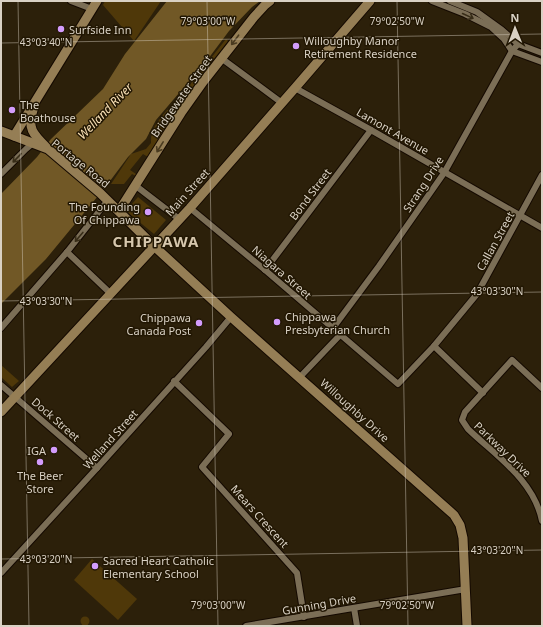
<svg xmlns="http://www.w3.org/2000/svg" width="543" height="627" font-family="'Noto Sans',sans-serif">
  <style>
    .green { fill: #4f3809 }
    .water { fill: #715826 }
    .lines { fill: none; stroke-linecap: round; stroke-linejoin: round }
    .street-casing { stroke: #140900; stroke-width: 8 }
    .secondary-casing { stroke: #140900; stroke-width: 11 }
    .street { stroke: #7b6e56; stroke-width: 6 }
    .secondary { stroke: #957e55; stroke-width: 9 }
    .oneway { stroke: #382d18 }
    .oneway2 { stroke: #4a3b20 }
    .ticks { fill: none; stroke: #d9d1c4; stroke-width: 1; stroke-opacity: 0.45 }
    .poi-dot { fill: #d39cfc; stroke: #221703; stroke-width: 1.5 }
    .labels { text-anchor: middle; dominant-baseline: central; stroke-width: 3; stroke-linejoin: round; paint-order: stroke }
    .poi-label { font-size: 11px; fill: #d9d1c4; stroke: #221703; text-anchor: start }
    .street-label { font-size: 11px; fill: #d9d1c4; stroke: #221703 }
    .water-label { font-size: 12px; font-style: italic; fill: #fae1b6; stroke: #221703 }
    .district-label { font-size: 15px; font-weight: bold; letter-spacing: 1px; fill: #d6c7ad; stroke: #221703 }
    .ticks-label { font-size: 10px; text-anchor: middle; fill: #d9d1c4; stroke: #221703; stroke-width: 3; stroke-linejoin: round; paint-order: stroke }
  </style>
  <rect width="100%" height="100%" fill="#2c200a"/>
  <g class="green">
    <path d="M 105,1 L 161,1 L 134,41 L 103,5 Z"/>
    <path d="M 226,39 L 228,41 L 199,79 L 148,157 L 143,154 L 130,170 L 136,174 L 136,176 L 132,174 L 124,184 L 111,184 L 131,154 L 146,149 L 151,143 C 150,129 159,120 167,110 L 171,109 Z"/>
    <path d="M 138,197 L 166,220 L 154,234 L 126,211 Z"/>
    <path d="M 1,365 L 19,381 L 12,387 L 1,377 Z"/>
    <path d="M 92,559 L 137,599 L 118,620 L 74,580 Z"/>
    <circle cx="85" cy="621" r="4.5"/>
  </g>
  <path class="water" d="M 167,1 L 260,1 L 252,7 L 229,31 L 208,59 L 156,120 L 146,139 L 128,157 L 107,185 L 46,259 L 1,304 L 1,194 L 37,157 L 51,139 L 103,89 L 125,54 Z"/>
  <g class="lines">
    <g class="street-casing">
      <g id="street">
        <path d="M 71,1 L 92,9"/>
        <path d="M 432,1 L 465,14 L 491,27 L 504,39 L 512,51 L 542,62"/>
        <path d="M 450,1 L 477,12 L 502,30 L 518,44 L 542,53"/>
        <path d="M 221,58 L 282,103"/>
        <path d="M 295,88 L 371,130 L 542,228"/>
        <path d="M 1,174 L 26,149 L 33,143"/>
        <path d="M 136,186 L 179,219"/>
        <path d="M 190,208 L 265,270 L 398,384 L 434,346 L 477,294 L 542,175"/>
        <path d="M 67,252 L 110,293"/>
        <path d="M 265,270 L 371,130"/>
        <path d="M 1,328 L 67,252 L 108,200"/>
        <path d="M 333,328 L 379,266 L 444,173 L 512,51 L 518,44"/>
        <path d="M 434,346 L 483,393"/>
        <path d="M 300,377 L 340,335"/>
        <path d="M 174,381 L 229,434 L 202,467 L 297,573 L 304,617"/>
        <path d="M 1,385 L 97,468"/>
        <path d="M 542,388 L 512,360 L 465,412 L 462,420 L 468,429 C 496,456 534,480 542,521"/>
        <path d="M 1,573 L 97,468 L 206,347 L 231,317"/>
        <path d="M 354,608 L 357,626"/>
        <path d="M 246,626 L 466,589"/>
      </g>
    </g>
    <g class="secondary-casing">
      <g id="secondary">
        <path d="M 33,110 C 27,128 33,134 46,147"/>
        <path d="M 1,131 L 48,149 L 100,193 L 155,247 L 231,317 L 454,515 L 460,525 L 463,538 L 467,626"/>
        <path d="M 14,136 L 97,1"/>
        <path d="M 119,211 L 181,113 L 203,82 L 254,17 L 265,5 L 270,1"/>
        <path d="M 1,412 L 190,208 L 295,88 L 370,1"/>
      </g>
    </g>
    <use href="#street" class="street"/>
    <use href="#secondary" class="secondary"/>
  </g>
  <defs><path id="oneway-shaft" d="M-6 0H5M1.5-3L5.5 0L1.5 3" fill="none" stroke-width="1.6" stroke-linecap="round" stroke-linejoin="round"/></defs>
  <g class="oneway">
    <use href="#oneway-shaft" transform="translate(468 16) rotate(25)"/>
    <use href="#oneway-shaft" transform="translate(17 158) rotate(134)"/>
    <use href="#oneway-shaft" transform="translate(79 237) rotate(130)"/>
  </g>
  <g class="oneway2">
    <use href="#oneway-shaft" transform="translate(235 40) rotate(127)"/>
    <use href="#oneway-shaft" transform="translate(160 147) rotate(122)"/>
  </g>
  <path class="ticks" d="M 18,1 L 29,626M 207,1 L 218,626M 397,1 L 408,626M 1,43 L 542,34M 1,301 L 542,292M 1,559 L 542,550"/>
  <g class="poi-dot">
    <circle cx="61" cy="29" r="4"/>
    <circle cx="296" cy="46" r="4"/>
    <circle cx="12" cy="110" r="4"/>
    <circle cx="148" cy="212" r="4"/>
    <circle cx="277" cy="322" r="4"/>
    <circle cx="199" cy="323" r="4"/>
    <circle cx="54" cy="450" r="4"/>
    <circle cx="40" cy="462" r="4"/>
    <circle cx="95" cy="566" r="4"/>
  </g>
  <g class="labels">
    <g class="poi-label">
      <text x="69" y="29">Surfside Inn</text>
      <text x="304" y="40">Willoughby Manor<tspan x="304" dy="13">Retirement Residence</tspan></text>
      <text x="20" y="104">The<tspan x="20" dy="13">Boathouse</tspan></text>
      <text x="140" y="206" text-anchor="end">The Founding<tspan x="140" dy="13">Of Chippawa</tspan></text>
      <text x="285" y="316">Chippawa<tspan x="285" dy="13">Presbyterian Church</tspan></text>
      <text x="191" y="317" text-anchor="end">Chippawa<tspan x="191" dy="13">Canada Post</tspan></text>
      <text x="46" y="450" text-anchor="end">IGA</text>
      <text x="40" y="475" text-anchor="middle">The Beer<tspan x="40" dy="13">Store</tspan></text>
      <text x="103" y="560">Sacred Heart Catholic<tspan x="103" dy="13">Elementary School</tspan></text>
    </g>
    <g class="street-label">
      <text transform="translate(181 96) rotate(-55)">Bridgewater Street</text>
      <text transform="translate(393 131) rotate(30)">Lamont Avenue</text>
      <text transform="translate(81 163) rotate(39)">Portage Road</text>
      <text transform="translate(423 184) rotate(-57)">Strang Drive</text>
      <text transform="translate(187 192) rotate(-48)">Main Street</text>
      <text transform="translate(310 194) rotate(-53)">Bond Street</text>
      <text transform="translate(495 241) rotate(-61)">Callan Street</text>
      <text transform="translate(282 272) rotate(41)">Niagara Street</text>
      <text transform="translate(355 410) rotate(42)">Willoughby Drive</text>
      <text transform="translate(56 419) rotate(41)">Dock Street</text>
      <text transform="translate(110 439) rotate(-48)">Welland Street</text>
      <text transform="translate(503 449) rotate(44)">Parkway Drive</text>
      <text transform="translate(260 516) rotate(48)">Mears Crescent</text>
      <text transform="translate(319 604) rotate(-10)">Gunning Drive</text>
    </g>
    <g class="water-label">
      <text transform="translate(105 111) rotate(-46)">Welland River</text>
    </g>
    <g class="district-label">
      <text x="156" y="241">CHIPPAWA</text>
    </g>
  </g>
  <g class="ticks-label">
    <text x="208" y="25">79°03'00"W</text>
    <text x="397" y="25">79°02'50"W</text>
    <text x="46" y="46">43°03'40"N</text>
    <text x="497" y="295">43°03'30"N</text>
    <text x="46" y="305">43°03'30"N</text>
    <text x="497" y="554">43°03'20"N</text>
    <text x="46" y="563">43°03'20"N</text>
    <text x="218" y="609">79°03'00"W</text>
    <text x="407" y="609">79°02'50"W</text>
  </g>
  <rect width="543" height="627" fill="none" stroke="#d9d1c4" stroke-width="4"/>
  <g transform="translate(515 28) rotate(359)" stroke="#221703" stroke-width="3" paint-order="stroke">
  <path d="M0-3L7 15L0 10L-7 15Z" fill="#d9d1c4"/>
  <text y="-6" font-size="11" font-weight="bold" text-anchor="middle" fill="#d9d1c4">N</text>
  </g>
</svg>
